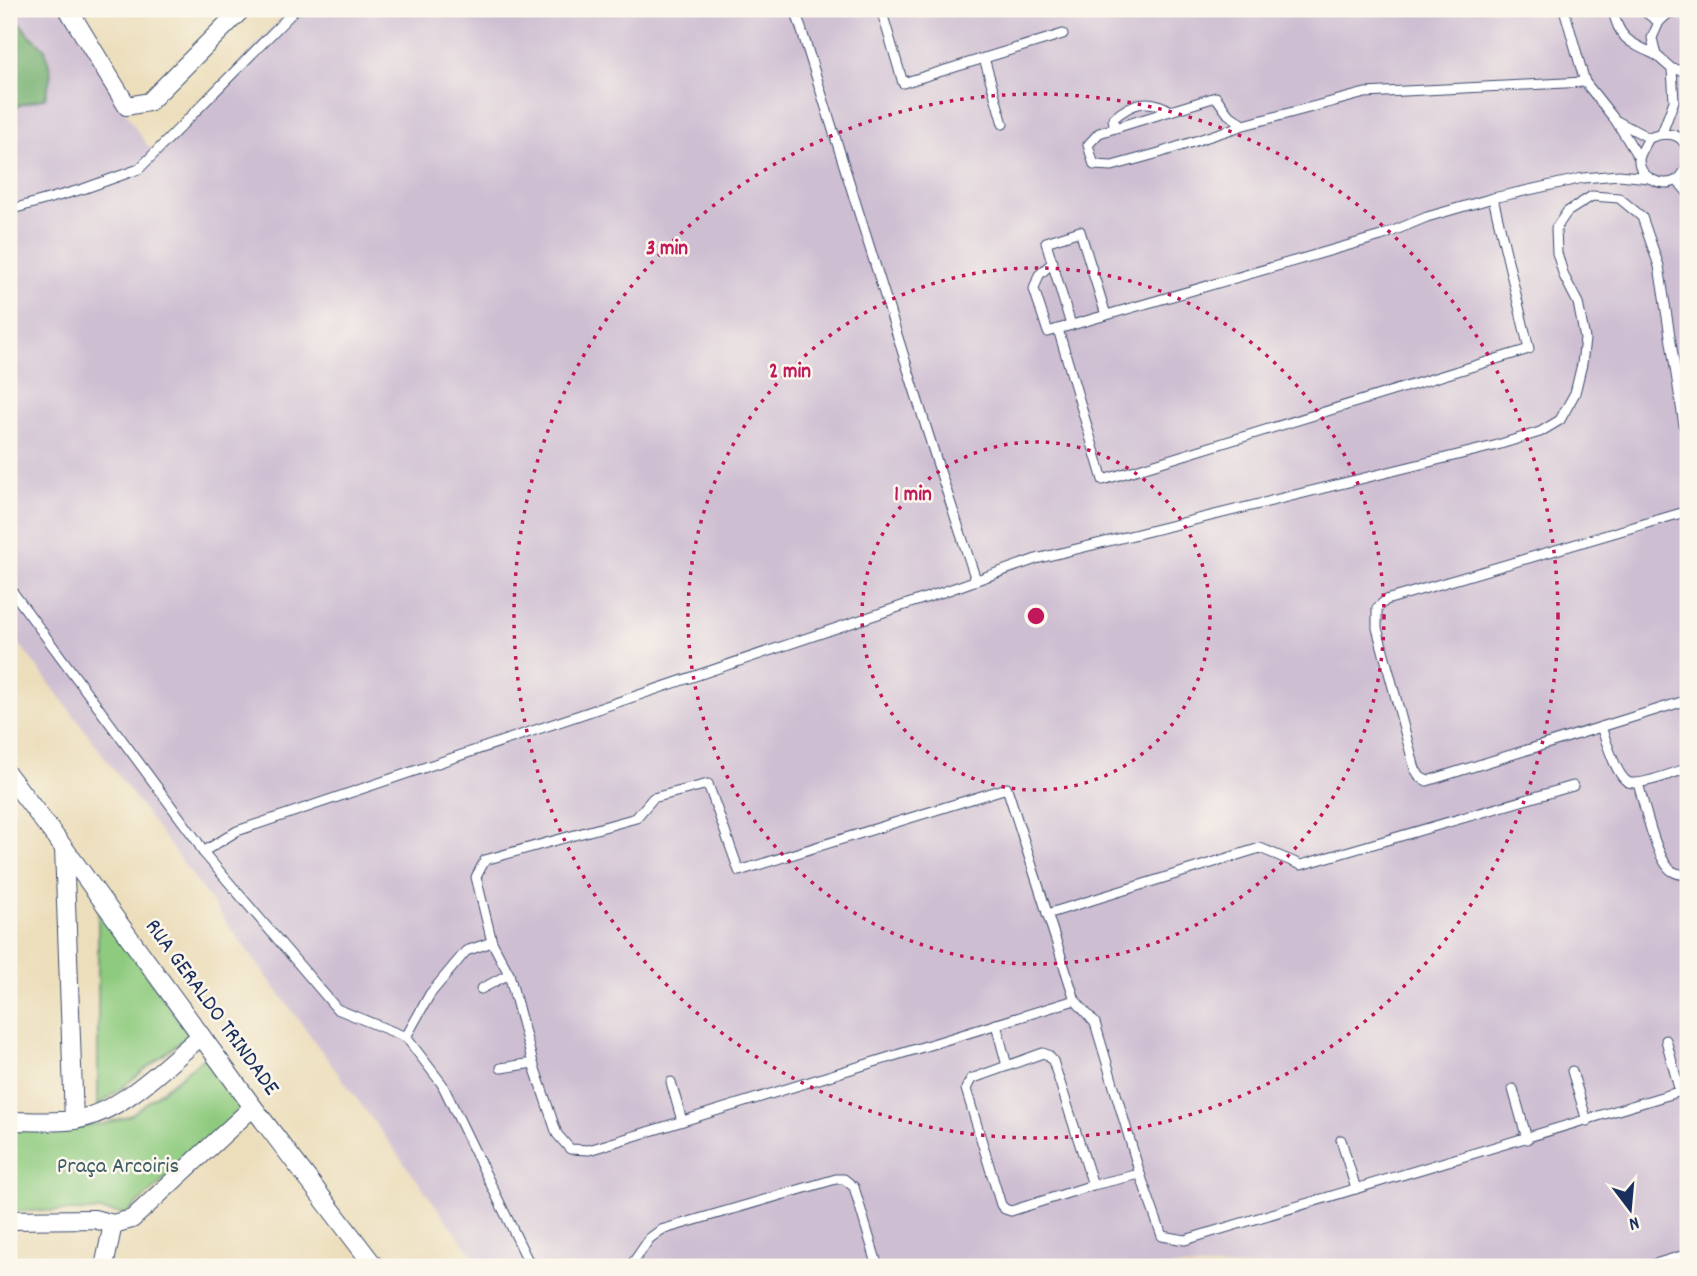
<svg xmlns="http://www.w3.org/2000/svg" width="1697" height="1276" font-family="Dekko,sans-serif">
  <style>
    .industrial { fill: #cebed2 }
    .green { fill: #8fcb7f; stroke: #557d6e; stroke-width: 2 }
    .forest { fill: #73af6e; stroke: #476f66; stroke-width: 2 }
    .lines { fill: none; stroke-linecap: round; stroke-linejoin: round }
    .lane-casing { stroke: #3a496c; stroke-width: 11 }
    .street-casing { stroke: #3a496c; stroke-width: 20 }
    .lane { stroke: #fff; stroke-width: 9 }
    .street { stroke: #fff; stroke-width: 18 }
    .ring { fill: none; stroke: #c2185b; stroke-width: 3.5; stroke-dasharray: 3.5 7 }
    .labels { text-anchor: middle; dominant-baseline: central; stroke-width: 5; stroke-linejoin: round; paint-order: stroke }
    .street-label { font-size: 23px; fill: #1b2f5e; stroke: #fbf7ec }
    .park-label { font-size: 23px; fill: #3e5e68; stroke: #fbf7ec }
    .centre { fill: #c2185b; stroke: #fbf7ec; stroke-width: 3.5 }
    .ring-label { font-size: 21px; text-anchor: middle; font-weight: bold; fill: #c2185b; stroke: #fbf7ec; stroke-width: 5; stroke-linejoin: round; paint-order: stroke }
  </style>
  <rect width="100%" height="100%" fill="#fbf7ec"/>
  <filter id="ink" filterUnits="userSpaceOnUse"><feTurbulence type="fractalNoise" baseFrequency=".0143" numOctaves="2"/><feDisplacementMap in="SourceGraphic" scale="14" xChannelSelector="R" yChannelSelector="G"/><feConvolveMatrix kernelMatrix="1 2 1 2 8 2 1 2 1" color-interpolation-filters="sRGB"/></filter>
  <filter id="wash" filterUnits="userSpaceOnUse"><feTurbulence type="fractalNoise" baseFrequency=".00686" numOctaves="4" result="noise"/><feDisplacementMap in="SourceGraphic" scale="28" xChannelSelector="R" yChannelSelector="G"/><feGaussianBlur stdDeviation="1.57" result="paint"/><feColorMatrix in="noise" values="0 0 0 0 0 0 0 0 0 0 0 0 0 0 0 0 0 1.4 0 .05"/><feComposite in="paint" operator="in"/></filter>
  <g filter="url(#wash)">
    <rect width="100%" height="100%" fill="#ecdebb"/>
    <path class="industrial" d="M 9,9 L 65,9 L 137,131 L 154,153 L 290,9 L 1688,9 L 1688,1267 L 481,1267 L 78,721 L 9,630 Z"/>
    <g class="green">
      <path d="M 98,903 L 189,1035 L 98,1106 Z"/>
      <path d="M 218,1047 L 241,1112 L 126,1214 L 103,1211 L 9,1211 L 9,1128 L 104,1124 L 131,1115 Z"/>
    </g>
    <path class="forest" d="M 9,9 L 11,9 L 13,13 L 26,31 L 45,49 L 51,74 L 45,98 L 20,105 L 9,113 Z"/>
  </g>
  <g filter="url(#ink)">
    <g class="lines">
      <g class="lane-casing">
        <g id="lane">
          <path d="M 795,9 L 937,462 L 976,580"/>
          <path d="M 881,9 L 903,83 L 1063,34"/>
          <path d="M 1564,9 L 1585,82 L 1616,121 L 1639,158"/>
          <path d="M 1613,9 C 1618,39 1630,43 1656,55"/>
          <path d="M 1641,9 L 1659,22"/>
          <path d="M 1673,9 L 1659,22 L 1652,38 L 1656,55 L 1672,69 L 1688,71"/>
          <path d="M 1669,13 L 1688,11"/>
          <path d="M 984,58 L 1003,124"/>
          <path d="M 1617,121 L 1649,138"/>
          <path d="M 1244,125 L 1228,114 L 1216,97 L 1099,133 L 1088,145 L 1094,165 L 1112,166 L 1159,153 L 1244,125 L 1365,93 L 1585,82"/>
          <path d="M 1115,128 L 1113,119 C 1132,102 1149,97 1171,111"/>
          <path d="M 1662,133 L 1674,101 L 1672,69"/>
          <path d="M 1688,157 C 1687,132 1667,131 1649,138 C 1646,144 1640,153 1639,159 C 1638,177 1663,189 1677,180 C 1681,178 1685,170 1688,167"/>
          <path d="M 1677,180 L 1688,193"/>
          <path d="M 1493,198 L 1529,349 L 1103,480 L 1058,329 L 1381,236 L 1427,217 L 1493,198 L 1583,178 L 1619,175 L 1649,178"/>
          <path d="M 9,210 L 83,189 L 139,169 L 296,9"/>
          <path d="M 1053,262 L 1039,275 L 1034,289 L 1048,332 L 1058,329"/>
          <path d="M 1071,325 L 1046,242 L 1080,231 L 1106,315"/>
          <path d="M 1688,511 L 1386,600 L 1377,608 L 1377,628 L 1415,769 L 1420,777 L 1427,781 L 1688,700"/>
          <path d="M 9,587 L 197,841 L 203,852 L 337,1009 L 406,1037 L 442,1084 L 531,1267"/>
          <path d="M 1601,727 C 1606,740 1616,776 1628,782 C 1639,787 1676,772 1688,768"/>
          <path d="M 1638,783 C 1644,804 1656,859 1672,871 C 1677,874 1683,875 1688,874"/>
          <path d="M 708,784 L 739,871 L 1007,788 L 1075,1000 L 589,1150 L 570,1149 L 557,1134 L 533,1063 L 509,974 L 492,942 L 476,877 L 485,860 L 636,818 L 653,798 Z"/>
          <path d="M 203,852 L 237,831 L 943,592 L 1036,559 L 1494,446 L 1540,432 L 1560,420 L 1575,393 L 1582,364 L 1585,339 L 1578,303 L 1564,276 L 1557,253 L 1556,228 L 1567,212 L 1592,196 L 1619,198 L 1642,217 L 1659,266 L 1684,425 L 1688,442"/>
          <path d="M 1047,914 L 1260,848 L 1301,865 L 1573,786"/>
          <path d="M 481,989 L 509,974"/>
          <path d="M 1075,1000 L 1095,1023 L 1140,1174 L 1162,1236 L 1185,1240 L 1688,1089"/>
          <path d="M 996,1024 L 1007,1066"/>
          <path d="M 406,1037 L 430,994 L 466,951 L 492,942"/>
          <path d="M 1666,1040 L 1680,1092"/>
          <path d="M 501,1068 L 533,1063"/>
          <path d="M 1572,1071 L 1587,1121"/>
          <path d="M 671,1082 L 682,1121"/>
          <path d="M 1513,1089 L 1527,1139"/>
          <path d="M 1341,1140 L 1356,1189"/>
          <path d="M 1093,1185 L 1053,1061 L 1048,1055 L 1043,1053 L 971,1079 L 966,1089 L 1001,1205 L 1005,1209 L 1011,1211 L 1093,1185 L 1140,1174"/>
          <path d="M 630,1267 L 650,1238 L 661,1230 L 836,1179 L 844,1179 L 854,1187 L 878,1267"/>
          <path d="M 1645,1267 L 1688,1254"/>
        </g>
      </g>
      <g class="street-casing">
        <g id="street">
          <path d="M 68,9 L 127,106 L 149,102 L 242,9"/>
          <path d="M 9,776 L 64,848 L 253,1107 L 375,1267"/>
          <path d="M 64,848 L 74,1120"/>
          <path d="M 9,1121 C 30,1121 54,1123 75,1120 C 122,1112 165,1066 201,1036"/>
          <path d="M 9,1220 L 94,1219 L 113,1224 L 132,1219 L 253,1107"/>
          <path d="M 104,1267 L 113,1224"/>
        </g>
      </g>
      <use href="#lane" class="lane"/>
      <use href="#street" class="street"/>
    </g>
  </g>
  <g class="ring">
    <circle cx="1036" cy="616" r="174"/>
    <circle cx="1036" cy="616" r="348"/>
    <circle cx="1036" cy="616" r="522"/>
  </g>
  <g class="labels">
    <g class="street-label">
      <text transform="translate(211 1008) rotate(54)">RUA GERALDO TRINDADE</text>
    </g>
    <g class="park-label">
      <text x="118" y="1167">Praça Arcoiris</text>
    </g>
  </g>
  <circle cx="1036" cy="616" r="10" class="centre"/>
  <g class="ring-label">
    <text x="667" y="254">3 min</text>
    <text x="790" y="377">2 min</text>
    <text x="913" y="500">1 min</text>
  </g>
  <rect width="1697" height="1276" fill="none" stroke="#fbf7ec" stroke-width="35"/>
  <g transform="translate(1630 1209) rotate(164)" stroke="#fbf7ec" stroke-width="5" paint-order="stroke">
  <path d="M0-5L12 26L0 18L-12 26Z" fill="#1b2f5e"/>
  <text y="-10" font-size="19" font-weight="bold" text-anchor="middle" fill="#1b2f5e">N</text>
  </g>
</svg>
